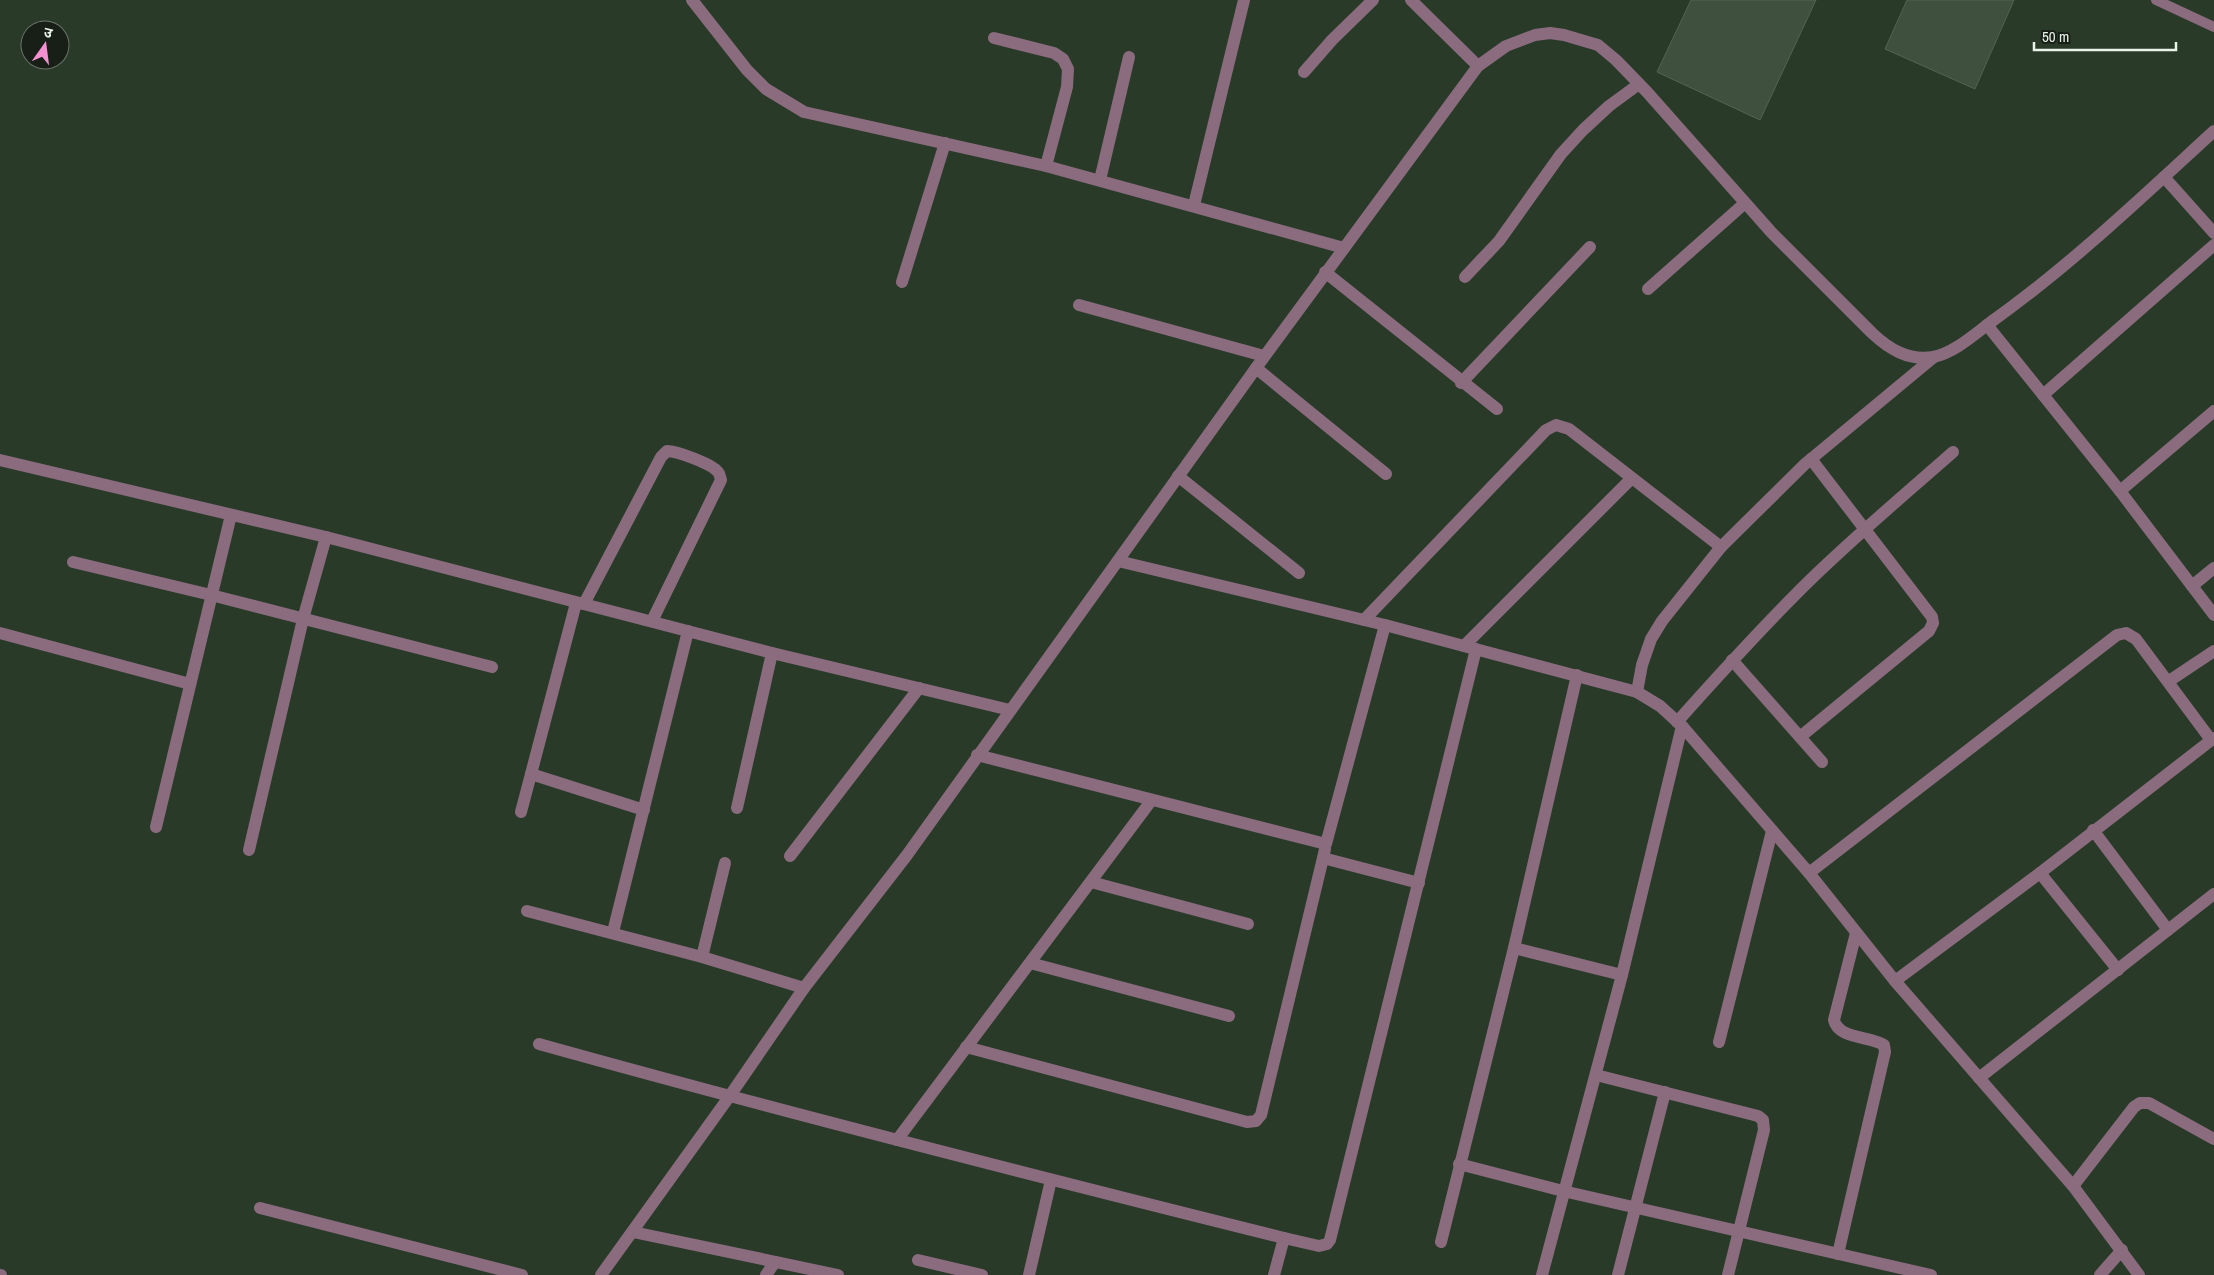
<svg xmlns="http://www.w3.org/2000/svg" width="2214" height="1275" font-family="'Archivo Narrow','Noto Sans Devanagari',sans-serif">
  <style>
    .building { fill: #3f513e; stroke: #526551 }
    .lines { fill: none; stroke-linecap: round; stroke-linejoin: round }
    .service { stroke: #8a6c7e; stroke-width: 10 }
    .minor { stroke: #8a6c7e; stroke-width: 12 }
    .tertiary { stroke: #8a6c7e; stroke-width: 12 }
  </style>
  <rect width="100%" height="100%" fill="#293a28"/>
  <g class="building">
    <path d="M 1691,0 L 1816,0 L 1760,120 L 1657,72 Z"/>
    <path d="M 1907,0 L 2014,0 L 1975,89 L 1885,49 Z"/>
  </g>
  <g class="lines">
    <path class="service" d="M 2156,0 L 2214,27"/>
    <g class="minor">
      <path d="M 692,0 L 747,70 L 766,89 L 804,112 L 1046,166 L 1344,248"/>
      <path d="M 1411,0 L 1478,66"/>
      <path d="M 994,38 L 1054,53 L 1063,59 L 1068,69 L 1067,87 L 1046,166"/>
      <path d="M 1304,72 L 1332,40 L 1373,0"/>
      <path d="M 2164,177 L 2214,233"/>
      <path d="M 1100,180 L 1129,57"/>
      <path d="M 1194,205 L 1244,0"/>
      <path d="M 1325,272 L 1497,409"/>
      <path d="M 1465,277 L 1499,241 L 1561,154 L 1583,130 L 1609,106 L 1639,84"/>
      <path d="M 902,282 L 945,143"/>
      <path d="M 1648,289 L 1745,203"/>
      <path d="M 1079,305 L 1264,356"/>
      <path d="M 1987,325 L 2120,491 L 2214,615"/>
      <path d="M 1256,368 L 1386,474"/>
      <path d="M 1461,383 L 1590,247"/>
      <path d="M 2043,395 L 2214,245"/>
      <path d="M 0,460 L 326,537 L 772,653 L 1010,710"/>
      <path d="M 1178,476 L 1299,573"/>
      <path d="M 2120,491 L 2214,411"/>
      <path d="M 1118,561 L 1385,625 L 1637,692 L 1660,706 L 1682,726 L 1809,873 L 1895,981 L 2073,1186 L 2139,1275"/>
      <path d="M 73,562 L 211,595 L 492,667"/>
      <path d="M 2192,586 L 2214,568"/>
      <path d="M 584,604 L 661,457 L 667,451 C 677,451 712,464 718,472 C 720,474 720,477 721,480 L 652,621"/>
      <path d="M 1364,620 L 1546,430 L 1556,425 L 1569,429 L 1721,547"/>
      <path d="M 0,633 L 190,684"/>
      <path d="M 1464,646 L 1631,479"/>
      <path d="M 1732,660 L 1822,762"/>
      <path d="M 2169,681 L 2214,651"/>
      <path d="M 1637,692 L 1642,665 L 1651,639 L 1662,621 L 1721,547 L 1805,464 L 1934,357"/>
      <path d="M 1677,722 C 1717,677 1758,632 1801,589 C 1849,541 1902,497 1953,452"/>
      <path d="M 1800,737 L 1929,631 L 1933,623 L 1932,617 L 1811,459"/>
      <path d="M 977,755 L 1326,844 L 1385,625"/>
      <path d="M 531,774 L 644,810"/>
      <path d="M 737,808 L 772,653"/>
      <path d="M 521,812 L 576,603"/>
      <path d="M 156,827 L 231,515"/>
      <path d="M 2093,830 L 2168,930"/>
      <path d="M 1325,849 L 1323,858 L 1419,883"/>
      <path d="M 249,850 L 303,619 L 326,537"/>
      <path d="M 790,856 L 919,688"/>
      <path d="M 1809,873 L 2117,635 L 2126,633 L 2136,639 L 2211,740"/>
      <path d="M 2040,873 L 2118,970"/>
      <path d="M 1091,882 L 1248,924"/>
      <path d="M 527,911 L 702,957 L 804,988"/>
      <path d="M 613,932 L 688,631"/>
      <path d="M 1514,948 L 1622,975"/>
      <path d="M 702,957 L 725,863"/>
      <path d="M 1030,963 L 1229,1016"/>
      <path d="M 1895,981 L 2040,873 L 2214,738"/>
      <path d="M 1719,1042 L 1772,831"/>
      <path d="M 539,1044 C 786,1113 1035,1176 1284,1238 L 1319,1246 L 1327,1244 L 1330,1240 L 1476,649"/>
      <path d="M 966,1047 L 1247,1122 L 1256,1121 L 1261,1115 L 1323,858"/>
      <path d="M 1596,1075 L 1758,1116 L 1763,1120 L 1764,1130 L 1728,1275"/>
      <path d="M 1979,1078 L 2214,894"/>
      <path d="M 897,1140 L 1151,801"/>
      <path d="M 1459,1164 L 1563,1191 L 1931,1275"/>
      <path d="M 2073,1186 L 2134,1107 L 2140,1103 L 2149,1103 L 2214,1139"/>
      <path d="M 260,1208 L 522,1275"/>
      <path d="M 633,1232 L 838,1275"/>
      <path d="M 1441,1242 L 1514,948 L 1577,675"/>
      <path d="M 1838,1254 L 1885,1052 L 1884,1045 C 1870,1036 1838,1039 1834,1020 L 1856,933"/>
      <path d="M 918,1260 L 982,1275"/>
      <path d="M 0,1275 L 1,1275"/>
      <path d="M 766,1275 L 775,1262"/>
      <path d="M 1029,1275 L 1051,1180"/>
      <path d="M 1274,1275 L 1284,1238"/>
      <path d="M 1542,1275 L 1622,975 L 1682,726"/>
      <path d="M 1618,1275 L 1665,1092"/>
      <path d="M 2100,1275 L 2122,1250"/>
    </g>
    <path class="tertiary" d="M 601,1275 L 729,1097 L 804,988 L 907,855 L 1256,368 L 1478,66 L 1506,46 L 1535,35 L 1550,33 L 1564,35 L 1598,45 L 1616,60 L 1647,92 L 1772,233 L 1872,333 C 1889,349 1908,361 1933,357 C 1954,353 1975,334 1991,322 C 2071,265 2142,197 2214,131"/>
  </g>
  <g transform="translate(45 45) rotate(14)"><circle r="24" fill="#171f17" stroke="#6b746b"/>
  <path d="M0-4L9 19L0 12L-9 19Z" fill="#f590d1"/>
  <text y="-8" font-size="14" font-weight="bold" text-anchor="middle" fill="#e9f4e8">उ</text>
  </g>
  <path d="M2034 42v8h142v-8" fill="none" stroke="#e9f4e8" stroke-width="2.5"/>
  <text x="2042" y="42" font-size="15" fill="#e9f4e8" stroke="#171f17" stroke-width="4" paint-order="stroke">50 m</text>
</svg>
